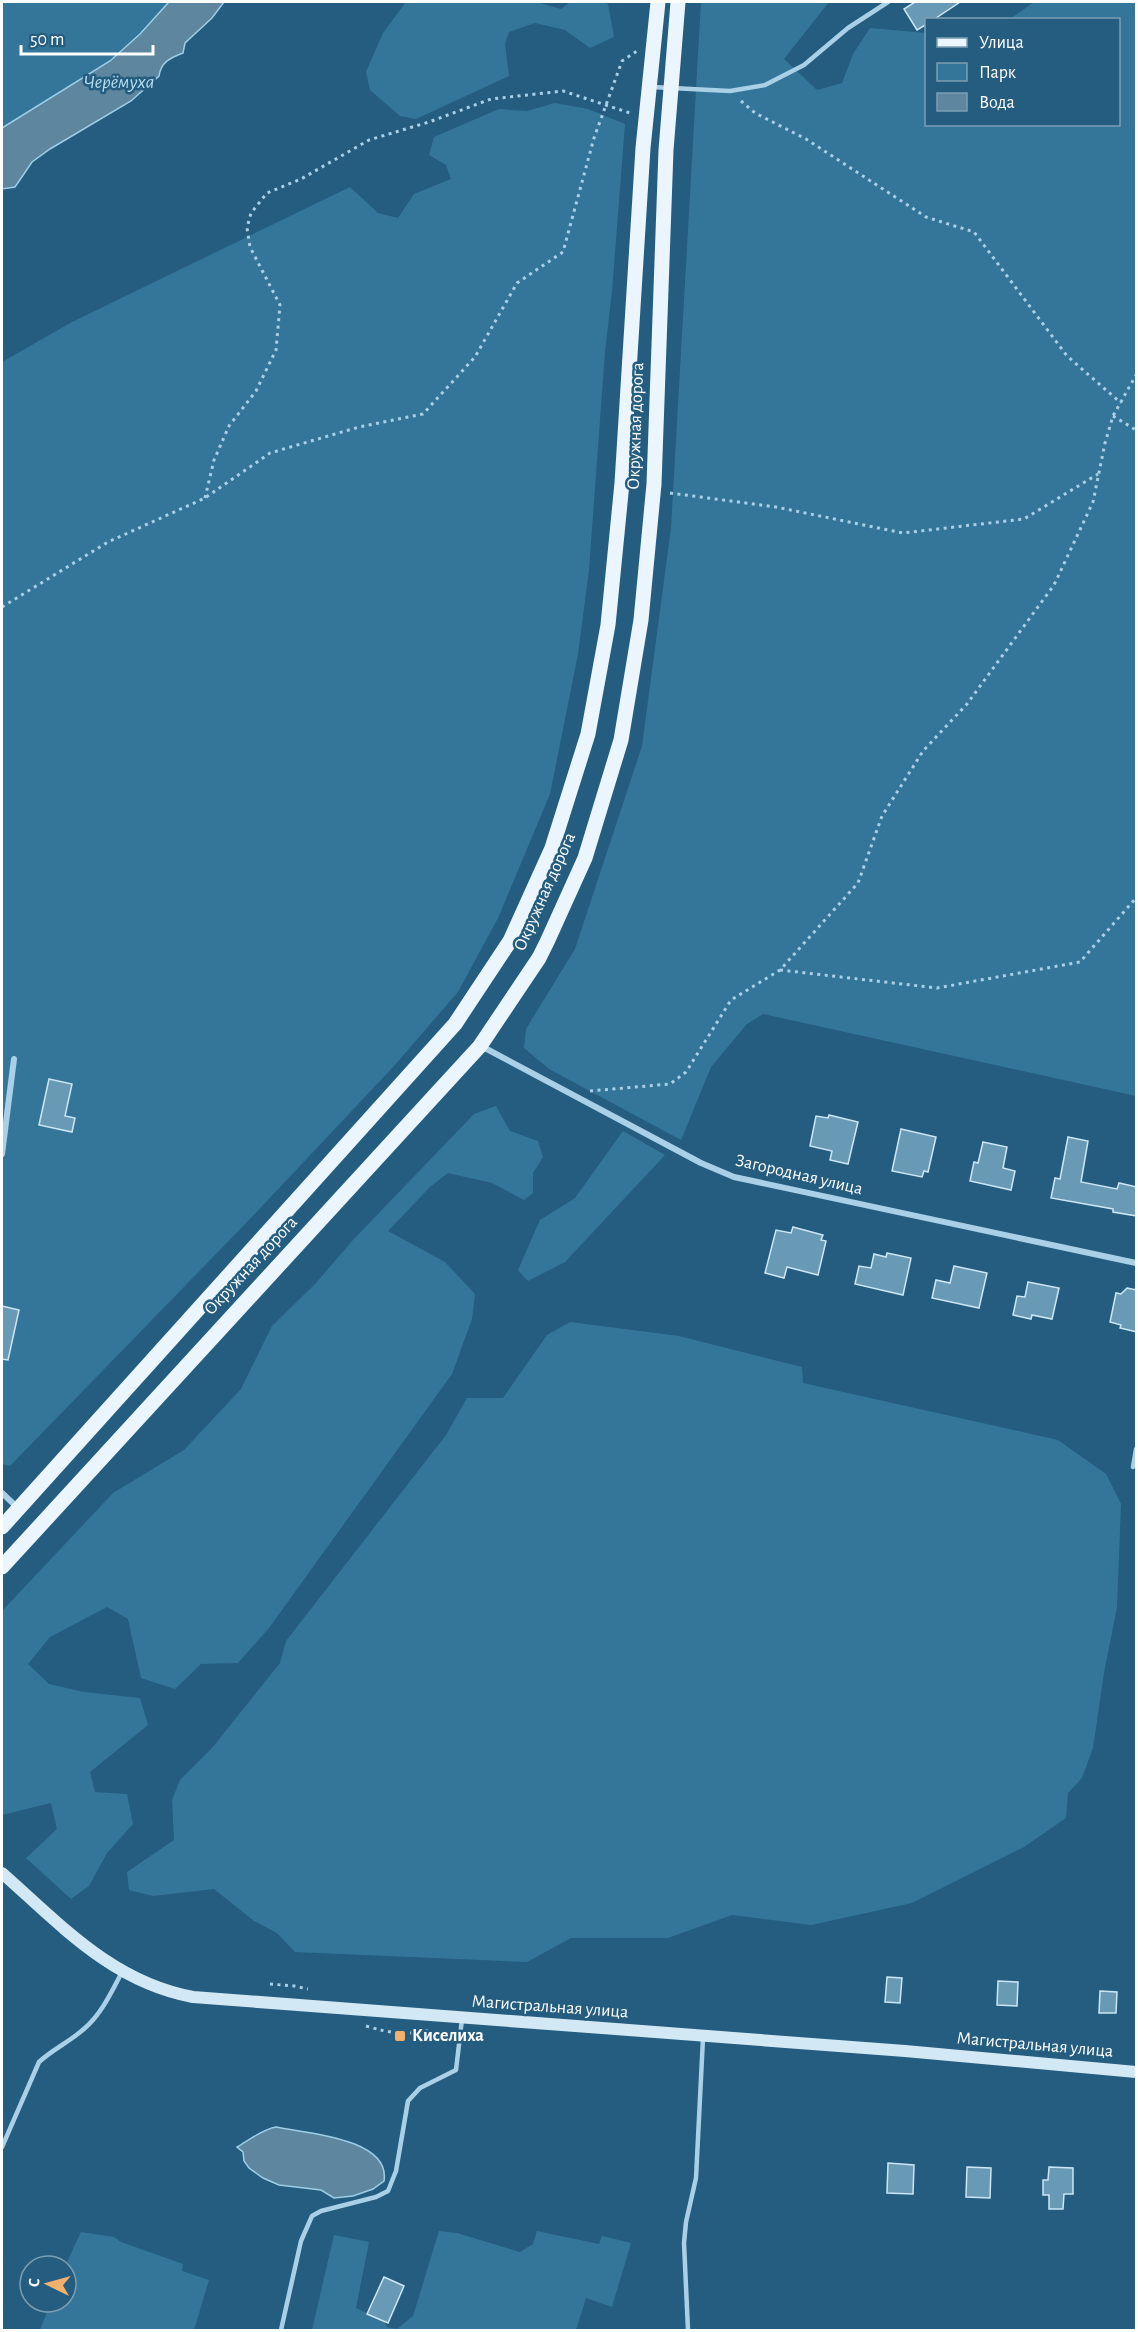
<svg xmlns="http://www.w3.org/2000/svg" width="1138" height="2332" font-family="'Alegreya Sans',sans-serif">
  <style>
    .green { fill: #34769a }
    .water { fill: #5e869e; stroke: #9dcee7; stroke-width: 1.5 }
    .building { fill: #699ab5; stroke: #cce6f5; stroke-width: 1.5 }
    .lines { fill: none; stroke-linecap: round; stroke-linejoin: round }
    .path { stroke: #a9d0e6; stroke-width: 3; stroke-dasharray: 3 4.5; stroke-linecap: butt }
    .lane { stroke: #a9d0e6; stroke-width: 4.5 }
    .street { stroke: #a9d0e6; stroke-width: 6 }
    .secondary { stroke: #d3e8f5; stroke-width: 12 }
    .primary { stroke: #eaf5fd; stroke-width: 15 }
    .poi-dot { fill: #f1b16d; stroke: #245d7f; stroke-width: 2 }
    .labels { text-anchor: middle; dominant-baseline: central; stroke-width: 5; stroke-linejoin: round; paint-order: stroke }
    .street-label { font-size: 18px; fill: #fff; stroke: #245d7f }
    .poi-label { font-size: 18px; font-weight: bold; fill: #fff; stroke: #245d7f; text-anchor: start }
    .water-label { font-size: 20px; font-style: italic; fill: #b4daee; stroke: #245d7f }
  </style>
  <rect width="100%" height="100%" fill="#245d7f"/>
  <g class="green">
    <path d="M 2,2 L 169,2 L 140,34 L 110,61 L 2,128 Z"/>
    <path d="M 406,2 L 537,2 L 561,9 L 570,2 L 604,2 L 608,4 L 614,37 L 590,48 L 565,30 L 535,23 L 509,32 L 505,44 L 509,76 L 416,119 L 400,116 L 370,90 L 366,72 L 383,33 Z"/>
    <path d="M 701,2 L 829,2 L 784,59 L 817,90 L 842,83 L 853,54 L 870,28 L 926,33 L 926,124 L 1118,124 L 1118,20 L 1010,19 L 1034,2 L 1136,2 L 1136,1096 L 763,1014 L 747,1024 L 711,1067 L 681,1140 L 549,1069 L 524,1048 L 526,1029 L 575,949 L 642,746 L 671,528 Z"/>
    <path d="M 555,103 L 588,109 L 625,124 L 612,291 L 605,352 L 589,570 L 578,654 L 550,794 L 498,918 L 458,992 L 394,1066 L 248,1221 L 10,1466 L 2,1464 L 2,362 L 72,322 L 350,187 L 378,213 L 398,218 L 414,194 L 451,179 L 446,165 L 429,155 L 434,137 L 499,109 L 527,111 Z"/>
    <path d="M 496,1106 L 510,1131 L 538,1141 L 543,1157 L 533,1173 L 533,1193 L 524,1200 L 492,1183 L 448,1173 L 430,1187 L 388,1231 L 445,1262 L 475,1294 L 472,1319 L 452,1374 L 269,1628 L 238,1663 L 201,1664 L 175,1689 L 141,1678 L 128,1619 L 107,1607 L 50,1637 L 28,1664 L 49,1684 L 84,1692 L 140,1698 L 148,1725 L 90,1772 L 95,1792 L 127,1794 L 133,1824 L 107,1853 L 89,1886 L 71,1899 L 26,1858 L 57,1829 L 51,1803 L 2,1815 L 2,1611 L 113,1493 L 184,1450 L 241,1389 L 272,1326 L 316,1283 L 353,1240 L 474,1114 Z"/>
    <path d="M 623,1131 L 665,1155 L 565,1262 L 528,1281 L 518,1270 L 540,1220 L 575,1198 Z"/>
    <path d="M 570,1322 L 679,1336 L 802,1367 L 803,1383 L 1058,1440 L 1106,1474 L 1121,1504 L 1117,1607 L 1104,1673 L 1093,1748 L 1082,1778 L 1068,1793 L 1066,1818 L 1024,1847 L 912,1903 L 811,1925 L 732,1915 L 668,1938 L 571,1938 L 527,1962 L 295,1952 L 277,1933 L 254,1921 L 214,1889 L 153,1896 L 129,1890 L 127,1872 L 174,1840 L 172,1800 L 180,1780 L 212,1748 L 280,1663 L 286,1641 L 446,1435 L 467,1398 L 503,1398 L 547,1335 Z"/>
    <path d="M 439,2231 L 457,2233 L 520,2252 L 533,2244 L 537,2231 L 599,2244 L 602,2236 L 631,2243 L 612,2307 L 586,2298 L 576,2330 L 312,2330 L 334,2235 L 369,2242 L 356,2308 L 384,2321 L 387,2327 L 397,2329 L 413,2316 Z"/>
    <path d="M 81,2232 L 114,2237 L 121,2242 L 183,2264 L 182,2271 L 209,2280 L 194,2330 L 40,2330 L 51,2302 L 66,2302 L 65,2266 Z"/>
  </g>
  <g class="water">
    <path d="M 169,2 L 224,2 L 212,18 L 185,43 L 183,53 C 170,58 161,62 159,76 L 131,101 L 50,149 L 32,162 L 15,187 L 2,189 L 2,128 L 110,61 L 140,34 Z"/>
    <path d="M 276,2127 C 305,2133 391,2138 384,2181 L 373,2189 L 353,2196 L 334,2198 L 321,2190 L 279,2185 L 263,2178 L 249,2168 L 244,2161 L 243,2152 L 237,2147 C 249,2140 263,2129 276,2127 Z"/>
  </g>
  <g class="building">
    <path d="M 915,2 L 960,2 L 933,20 L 927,20 L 927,24 L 917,30 L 904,9 Z"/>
    <path d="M 49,1079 L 72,1084 L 65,1116 L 75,1118 L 72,1132 L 39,1125 Z"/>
    <path d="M 829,1115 L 858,1122 L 848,1164 L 830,1160 L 832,1151 L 810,1146 L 816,1116 L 828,1118 Z"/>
    <path d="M 901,1129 L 936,1137 L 928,1172 L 924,1171 L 922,1177 L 892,1171 Z"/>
    <path d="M 1068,1137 L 1088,1141 L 1081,1182 L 1117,1189 L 1119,1183 L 1137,1187 L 1137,1216 L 1113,1212 L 1113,1209 L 1051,1198 L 1055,1178 L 1060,1179 Z"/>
    <path d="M 983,1142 L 1007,1147 L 1003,1168 L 1015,1171 L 1011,1190 L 970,1181 L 974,1162 L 978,1163 Z"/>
    <path d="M 793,1227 L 823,1235 L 821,1240 L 826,1241 L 818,1275 L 787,1267 L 784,1278 L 765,1273 L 776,1230 L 791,1233 Z"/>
    <path d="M 887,1253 L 911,1258 L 903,1295 L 855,1284 L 859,1266 L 871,1268 L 874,1254 L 886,1257 Z"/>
    <path d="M 954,1266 L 987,1273 L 979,1308 L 932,1298 L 936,1280 L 950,1283 Z"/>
    <path d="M 1028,1282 L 1059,1288 L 1052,1319 L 1032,1315 L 1031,1319 L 1013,1315 L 1017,1296 L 1025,1297 Z"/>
    <path d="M 1127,1288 L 1137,1290 L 1137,1332 L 1120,1328 L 1121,1325 L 1110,1322 L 1116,1293 L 1121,1294 Z"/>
    <path d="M 2,1306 L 19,1310 L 8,1360 L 2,1359 Z"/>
    <path d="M 887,1977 L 902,1978 L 900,2003 L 885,2002 Z"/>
    <path d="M 998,1981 L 1018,1982 L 1017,2006 L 997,2005 Z"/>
    <path d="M 1100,1991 L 1117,1992 L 1116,2013 L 1099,2013 Z"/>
    <path d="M 888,2163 L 914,2165 L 913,2194 L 887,2193 Z"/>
    <path d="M 967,2167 L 991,2168 L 990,2198 L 966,2197 Z"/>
    <path d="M 1049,2167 L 1073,2168 L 1073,2194 L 1064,2194 L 1063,2209 L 1049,2209 L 1049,2195 L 1043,2195 L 1043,2180 L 1048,2180 Z"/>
    <path d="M 384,2277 L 404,2286 L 388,2323 L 367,2314 Z"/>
  </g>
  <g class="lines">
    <g class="path">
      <path d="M 741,101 L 755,113 L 806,139 L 926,217 L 974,232 L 1067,356 L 1121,403"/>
      <path d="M 1113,416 L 1136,430"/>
      <path d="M 670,493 L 776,507 L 903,533 L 1024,519 L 1098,474"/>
      <path d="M 205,498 L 214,460 L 229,426 L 256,391 L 276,350 L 280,305 L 250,247 L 247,228 L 251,213 L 267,193 L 301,179 L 369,140 L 429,122 L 491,99 L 563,91 L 630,113"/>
      <path d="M 2,607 L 108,542 L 205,498 L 270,453 L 359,427 L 423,414 L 475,357 L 517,283 L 563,252 L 594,138 L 622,61 L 637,51"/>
      <path d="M 780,970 L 937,988 L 1080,962 L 1136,898"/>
      <path d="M 590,1091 L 670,1084 L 686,1072 L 731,1000 L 780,970 L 858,883 L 882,816 L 923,751 L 967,704 L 1054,585 L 1093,502 L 1105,443 L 1113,416 L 1136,375"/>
      <path d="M 270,1984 L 294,1986 L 308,1989"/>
      <path d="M 366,2026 C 390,2033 405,2036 430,2030"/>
    </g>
    <g class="lane">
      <path d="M 652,87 L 730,91 L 765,85 L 804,65 L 848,28 L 888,2"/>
      <path d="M 1133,1467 L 1136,1449"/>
      <path d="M 2,2147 L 39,2062 C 53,2049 71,2041 85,2028 C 102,2013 112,1991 122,1972"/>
      <path d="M 281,2330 L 301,2241 L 312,2216 L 321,2211 L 376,2197 L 388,2191 L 396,2171 L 408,2101 L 420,2088 L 456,2070 L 462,2019"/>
      <path d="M 688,2330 L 684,2243 L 686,2222 L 696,2178 L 703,2038"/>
    </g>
    <g class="street">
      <path d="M 481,1046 L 701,1163 L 734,1177 L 1136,1263"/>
      <path d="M 2,1154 L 14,1059"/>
      <path d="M 2,1493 L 18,1508"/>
    </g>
    <path class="secondary" d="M 2,1873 C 61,1925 112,1982 193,1997 L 905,2051 L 1136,2072"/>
    <g class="primary">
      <path d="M 2,1527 L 455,1024 L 510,941 L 552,848 L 588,734 L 608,625 L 622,483 L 643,148 L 658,2"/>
      <path d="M 2,1567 L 480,1046 L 539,958 L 547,942 L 585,858 L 621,740 L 641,620 L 654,484 L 666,150 L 678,2"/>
    </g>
  </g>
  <rect class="poi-dot" x="394" y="2030" width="12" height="12" rx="3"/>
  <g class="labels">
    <g class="street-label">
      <text transform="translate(636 426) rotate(-88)">Окружная дорога</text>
      <text transform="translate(545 892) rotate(-66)">Окружная дорога</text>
      <text transform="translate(799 1175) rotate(13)">Загородная улица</text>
      <text transform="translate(251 1266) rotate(-47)">Окружная дорога</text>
      <text transform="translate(550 2007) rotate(4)">Магистральная улица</text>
      <text transform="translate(1035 2045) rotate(5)">Магистральная улица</text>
    </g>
    <g class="poi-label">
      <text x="412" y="2036">Киселиха</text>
    </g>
    <g class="water-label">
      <text x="119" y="82">Черёмуха</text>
    </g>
  </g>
  <rect width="1138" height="2332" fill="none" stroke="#ffffff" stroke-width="6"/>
  <rect x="925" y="18" width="195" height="108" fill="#245d7f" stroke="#7c9eb2" stroke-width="1.5"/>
  <rect x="937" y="38" width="30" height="9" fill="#eaf5fd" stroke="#7c9eb2" stroke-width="1.5"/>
  <text x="979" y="48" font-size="18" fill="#ffffff">Улица</text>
  <rect x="937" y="63" width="30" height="18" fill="#34769a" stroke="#7c9eb2" stroke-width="1.5"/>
  <text x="979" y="78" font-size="18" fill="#ffffff">Парк</text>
  <rect x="937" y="93" width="30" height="18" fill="#5e869e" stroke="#7c9eb2" stroke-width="1.5"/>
  <text x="979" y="108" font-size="18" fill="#ffffff">Вода</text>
  <g transform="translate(48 2284) rotate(275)"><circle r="28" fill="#245d7f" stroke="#7c9eb2" stroke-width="1.5"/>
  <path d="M0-4.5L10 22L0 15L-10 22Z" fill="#f1b16d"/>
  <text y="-9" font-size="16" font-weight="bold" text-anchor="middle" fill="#ffffff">С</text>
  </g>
  <path d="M21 45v9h132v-9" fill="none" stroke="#ffffff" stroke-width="3"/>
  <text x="30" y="45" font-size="18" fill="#ffffff" stroke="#245d7f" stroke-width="4.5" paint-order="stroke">50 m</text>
</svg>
